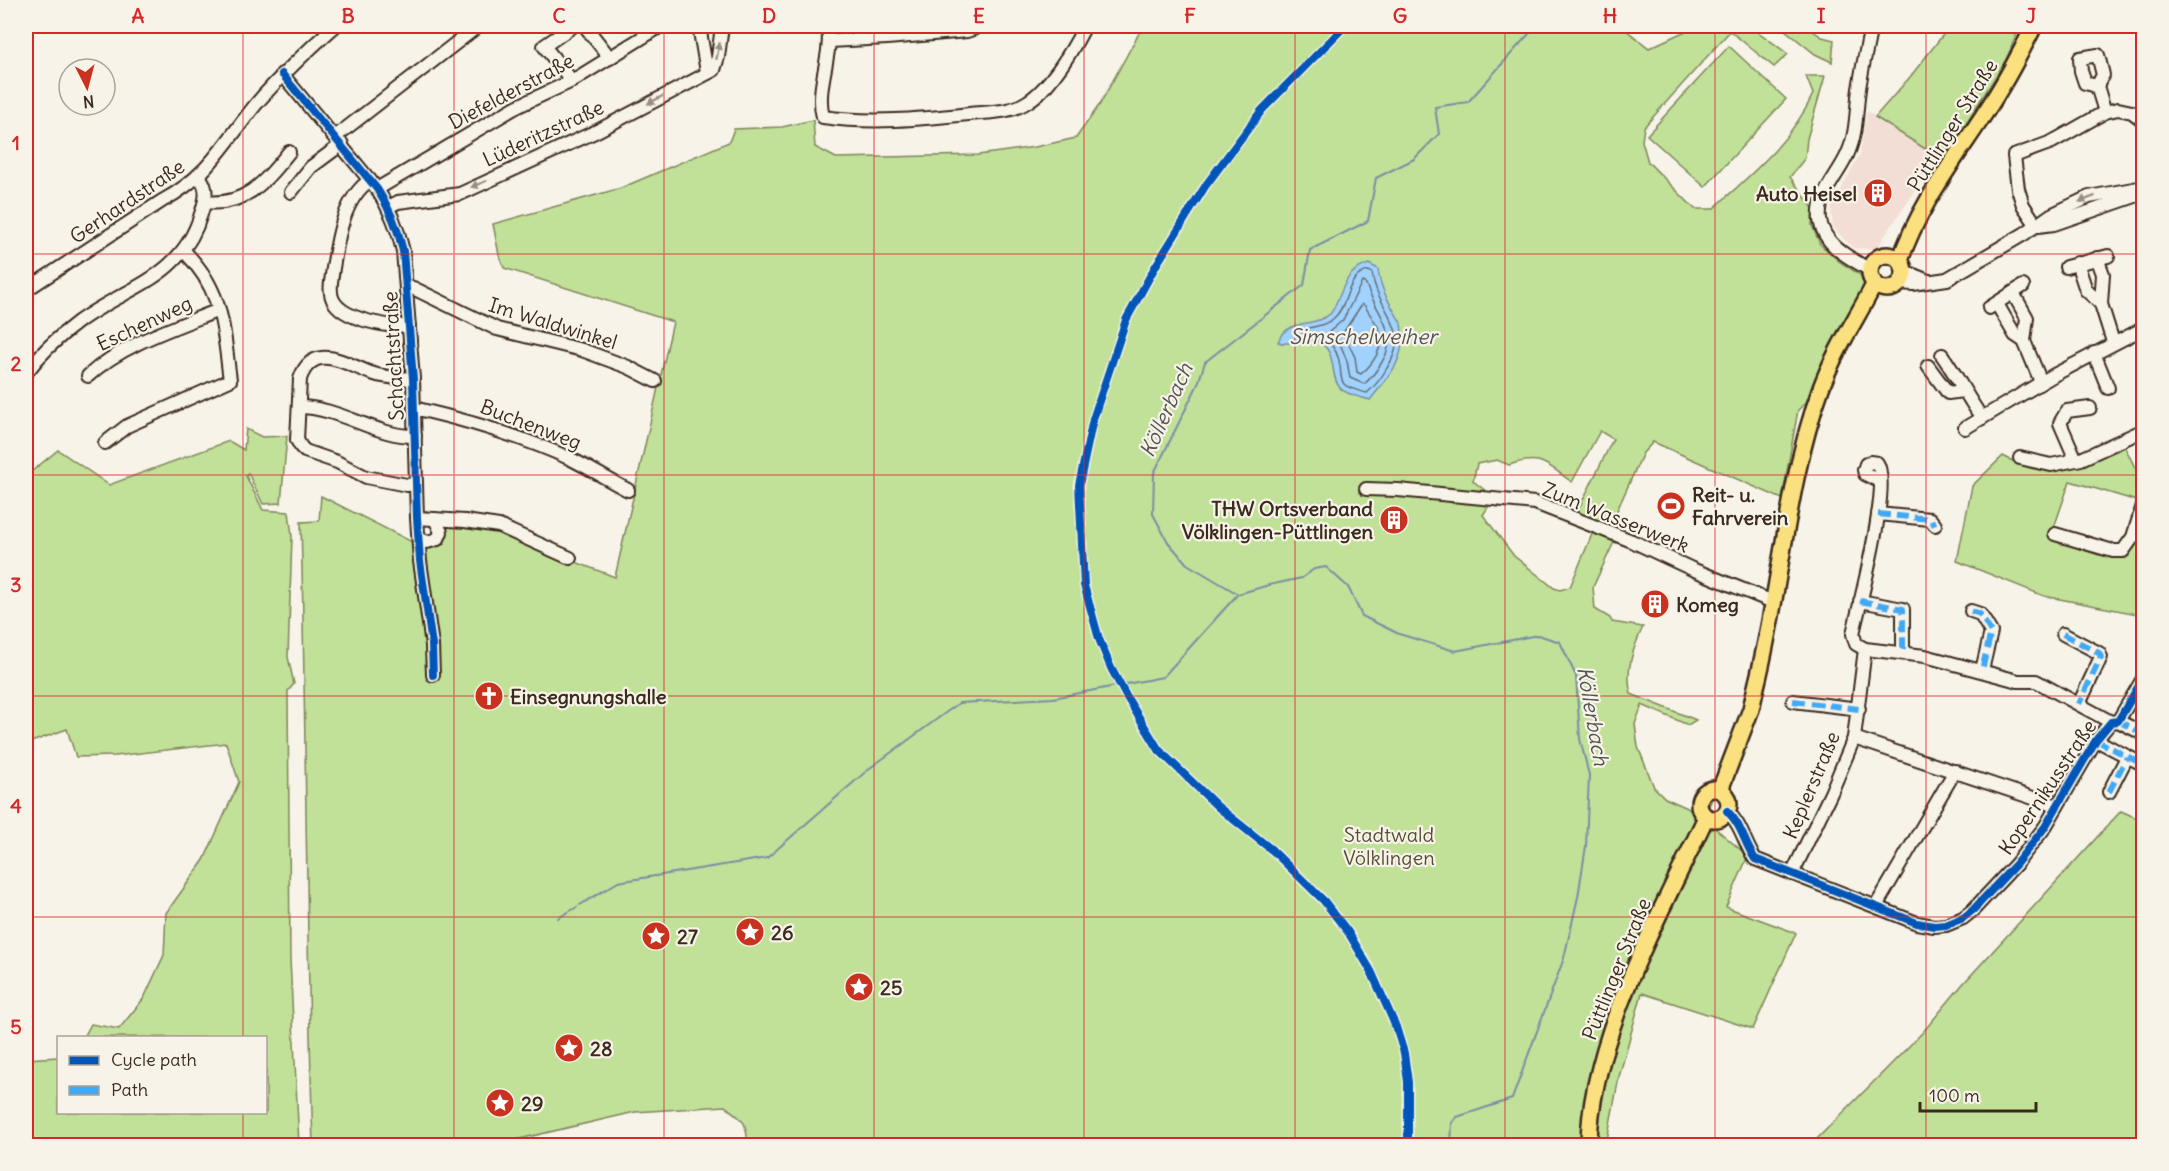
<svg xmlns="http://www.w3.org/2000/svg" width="2169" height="1171" font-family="Delius,sans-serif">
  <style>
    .built { fill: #f3ded6 }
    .green { fill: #c1e098; stroke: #7e855b; stroke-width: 1.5 }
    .water { fill: #a0d2fd; stroke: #788fa4; stroke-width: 1.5 }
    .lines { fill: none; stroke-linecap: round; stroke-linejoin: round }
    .shore { stroke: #636d77; stroke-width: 1.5 }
    .stream { stroke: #788fa4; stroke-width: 2 }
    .minor-casing { stroke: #3b2a1e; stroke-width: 16 }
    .major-casing { stroke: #3b2a1e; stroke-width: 20 }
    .minor { stroke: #f7f3e8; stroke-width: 12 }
    .major { stroke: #fbe080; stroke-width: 15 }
    .quiet { stroke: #3fa9f5; stroke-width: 6; stroke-dasharray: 12 6; stroke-linecap: butt }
    .cycleway-casing { stroke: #f7f3e8; stroke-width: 11 }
    .cycleway { stroke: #0057b8; stroke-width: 8 }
    .oneway { fill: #998e83 }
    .grid { fill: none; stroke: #d62828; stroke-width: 1.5; stroke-opacity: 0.55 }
    .labels { text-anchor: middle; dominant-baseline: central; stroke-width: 4.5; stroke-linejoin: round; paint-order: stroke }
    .street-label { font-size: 20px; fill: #3b2a1e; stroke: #f7f3e8 }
    .poi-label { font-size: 20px; font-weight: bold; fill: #3b2a1e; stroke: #f7f3e8; text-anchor: start }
    .park-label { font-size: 20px; fill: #564e36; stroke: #f7f3e8 }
    .water-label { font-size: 21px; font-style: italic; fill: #545456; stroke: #f7f3e8 }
    .neatline { fill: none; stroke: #d62828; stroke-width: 2 }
    .grid-label { font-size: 20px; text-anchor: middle; font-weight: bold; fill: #d62828 }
  </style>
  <rect width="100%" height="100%" fill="#f7f3e8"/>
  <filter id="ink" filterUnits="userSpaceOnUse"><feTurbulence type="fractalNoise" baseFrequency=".0167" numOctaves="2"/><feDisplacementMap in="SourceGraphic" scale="12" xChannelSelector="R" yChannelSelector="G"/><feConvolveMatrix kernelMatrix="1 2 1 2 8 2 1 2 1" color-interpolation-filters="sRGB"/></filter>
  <g filter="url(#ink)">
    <path class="built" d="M 1867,111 L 1938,157 L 1876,249 L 1853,248 L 1833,228 L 1831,208 L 1860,154 Z"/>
    <g class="green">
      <path d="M 1143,26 L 1621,26 L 1649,48 L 1696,26 L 1704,26 L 1709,29 L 1719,26 L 1750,26 L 1788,54 L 1774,67 L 1730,31 L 1644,127 L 1642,141 L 1648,162 L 1695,209 L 1713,209 C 1749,176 1793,140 1813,94 L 1806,76 L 1825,76 L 1807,139 L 1805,158 L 1790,177 L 1813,208 L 1812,225 L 1820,244 L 1840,262 L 1862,276 L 1864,287 L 1837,332 L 1807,401 L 1798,410 L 1782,499 L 1653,442 L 1643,453 L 1610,526 L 1577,512 L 1613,439 L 1600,431 L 1572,482 C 1546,464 1542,454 1509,465 L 1497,460 L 1477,464 L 1473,481 L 1486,491 L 1492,501 L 1483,515 L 1514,556 L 1554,588 L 1560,590 L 1570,587 L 1593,532 L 1615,540 L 1593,587 L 1595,609 L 1610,618 L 1612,622 L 1643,627 C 1633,648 1625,671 1631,694 L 1696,720 L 1688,725 L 1642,705 L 1635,724 L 1638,747 L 1654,787 L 1665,798 L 1692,810 L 1702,793 L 1712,799 L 1696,836 L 1715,828 L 1748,856 L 1726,907 L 1796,933 L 1753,1029 L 1642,993 L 1619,1077 L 1606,1145 L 1608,1145 L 748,1146 C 746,1120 745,1122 725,1106 L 635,1112 L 494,1145 L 313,1145 C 306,938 306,730 301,522 L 319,521 L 321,496 L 426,549 L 445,539 L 447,523 L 491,530 L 615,577 L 673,322 L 504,268 L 499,255 L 493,224 L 621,188 L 729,142 L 734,129 L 782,127 L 813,120 L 815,147 L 836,158 L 978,155 L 1035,147 L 1076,138 L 1100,104 Z"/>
      <path d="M 1780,26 L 1806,26 L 1822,37 L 1834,40 L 1832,62 L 1815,54 Z"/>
      <path d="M 1950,26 L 2020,26 L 2006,60 L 1952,146 L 1938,157 L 1875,117 L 1910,77 Z"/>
      <path d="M 1729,46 L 1786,99 L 1705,187 L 1647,135 Z"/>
      <path d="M 246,429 L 262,437 L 287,436 L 281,503 L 263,504 L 248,473 L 246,476 L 263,510 L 289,512 L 292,536 L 288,657 L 294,684 L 288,691 L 290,959 L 299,1145 L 26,1145 L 26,1059 L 58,1057 L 58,1112 L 266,1112 L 266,1038 L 84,1037 L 91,1024 L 119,1029 L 144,998 L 164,955 L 166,913 L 204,860 L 239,782 L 226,743 L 115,756 L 76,757 L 67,729 L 26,744 L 26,476 L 58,450 L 109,485 L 229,441 L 244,450 Z"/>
      <path d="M 2124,445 L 2140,478 L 2137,501 L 2070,481 L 2050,539 L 2099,555 L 2127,555 L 2143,533 L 2143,602 L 2137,614 L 2044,596 L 1957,561 L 1972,486 L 2003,456 C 2015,462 2030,470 2043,470 C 2071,472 2100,456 2124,445 Z"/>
      <path d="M 2121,811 L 2139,819 L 2143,814 L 2143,1145 L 1811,1145 L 1923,1032 L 1962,985 Z"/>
    </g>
    <path class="water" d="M 1369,264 L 1378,269 C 1380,289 1390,304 1400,321 C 1402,326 1402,329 1402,335 C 1404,363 1386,379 1370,400 C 1361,397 1346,395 1340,388 C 1329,376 1338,352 1319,342 C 1306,336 1291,347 1278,342 C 1287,318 1313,328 1330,314 C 1333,311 1335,306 1337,301 C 1346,282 1347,271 1369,264 Z"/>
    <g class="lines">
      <g class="shore">
        <path d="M 1369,271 L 1372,273 C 1377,312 1414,327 1387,368 C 1382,377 1374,387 1367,393 C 1360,391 1349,389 1344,384 C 1340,379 1341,372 1340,366 C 1337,343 1324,337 1304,335 L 1302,332 L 1304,329 C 1314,327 1326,325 1334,318 C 1350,304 1345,275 1369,271 Z"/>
        <path d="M 1362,282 L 1366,284 C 1375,312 1401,332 1382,362 C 1377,370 1371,379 1364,384 L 1350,378 L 1347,361 L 1341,346 L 1329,332 L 1343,320 Z"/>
        <path d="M 1362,304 L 1365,306 C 1369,314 1377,323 1380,331 C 1385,347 1372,365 1361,374 L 1357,372 L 1355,357 L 1343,333 Z"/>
      </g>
      <g class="stream">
        <path d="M 580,905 L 618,882 L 767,858 L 870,768 L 959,703 L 1053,698 L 1163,677 L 1237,595"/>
        <path d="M 558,918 L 577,907"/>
        <path d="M 1451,1146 L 1452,1123 L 1457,1117 L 1512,1099 L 1564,958 L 1578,897 L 1586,846 L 1589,775 L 1580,739 L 1576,676 L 1560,642 L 1538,635 L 1455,651 L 1399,634 L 1362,616 L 1348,587 L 1326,567 L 1314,569 L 1302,578 L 1269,585 L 1238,594 L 1187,564 L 1168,542 L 1153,514 L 1154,473 L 1198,384 L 1205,362 L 1304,285 L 1310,250 L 1368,221 L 1376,178 L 1414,159 L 1439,134 L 1435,107 L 1468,102 L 1536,26"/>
      </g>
      <g class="minor-casing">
        <g id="minor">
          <path d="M 585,26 L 610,58"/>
          <path d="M 699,26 L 707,72"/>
          <path d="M 828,26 C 833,56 815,87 823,117 C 872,124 920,119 969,114 C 988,112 1011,113 1027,102 C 1050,88 1073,49 1085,26"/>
          <path d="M 830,41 L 887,38 L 967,31 L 976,28 L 977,26"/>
          <path d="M 282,74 L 377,189 C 390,209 398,228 403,251 L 413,379 L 417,518 L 420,561 L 432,645 L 433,675"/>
          <path d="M 572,81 L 544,46 L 573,26"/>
          <path d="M 2097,86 L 2085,83 L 2081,71 L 2080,58 L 2098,55 L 2103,75 L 2097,86 L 2105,112"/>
          <path d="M 335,137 L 478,26"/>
          <path d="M 370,180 C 343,199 338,238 333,268 C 332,278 328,290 333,300 C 343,320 388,327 409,326"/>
          <path d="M 377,189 L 516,107 L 572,81 L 661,26"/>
          <path d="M 291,192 L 311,167 L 342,144"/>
          <path d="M 205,202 C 246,207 266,180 289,152"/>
          <path d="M 388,207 L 398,202 L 460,194 L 597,131 L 714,70 L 718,57 L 722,26"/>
          <path d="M 2037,226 L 2023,205 L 2018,189 L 2014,156 L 2052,142 L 2105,112 L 2118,109 L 2132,112 L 2144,121"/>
          <path d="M 2038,226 L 2054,224 L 2144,193"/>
          <path d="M 2097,258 L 2103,274 L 2101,304 L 2113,342"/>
          <path d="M 2077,263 L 2086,290 L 2101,304"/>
          <path d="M 2066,267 L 2108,256"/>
          <path d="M 1870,270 C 1850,258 1824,246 1820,220 C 1817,194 1839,175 1848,153 C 1857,133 1856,110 1859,89 C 1862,68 1867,47 1871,26"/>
          <path d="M 1904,271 L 1928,281"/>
          <path d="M 1899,283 L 1913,284 L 1947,279 L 2024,234 L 2051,215 L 2089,197 L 2144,187"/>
          <path d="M 406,288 L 413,288 L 497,329 L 582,350 L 628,367 L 655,381"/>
          <path d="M 26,290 L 162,201 C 209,176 225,142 257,103 C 281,75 308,50 335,26"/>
          <path d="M 2013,293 L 2027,318 L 2024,341 L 2041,382"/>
          <path d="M 1997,304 L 2015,335 L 2024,341"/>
          <path d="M 1989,308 L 2023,286"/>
          <path d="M 2094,353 L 2108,388"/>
          <path d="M 1942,355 C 1957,376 1967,397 1982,418"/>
          <path d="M 1928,366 L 1948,393 L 1963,391"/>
          <path d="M 26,373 C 40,354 58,337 78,322 C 125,287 182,279 201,214 C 206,199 209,189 199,176"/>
          <path d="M 88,376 C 122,344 177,327 219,310"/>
          <path d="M 413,379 C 399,378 384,378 371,373 C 346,364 313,341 300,379 L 297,440 L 301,447 L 305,451 L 337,462 L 366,477 L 407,485 L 416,484"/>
          <path d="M 299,407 C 339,407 377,437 415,436"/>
          <path d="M 414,410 L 422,410 C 473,422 523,437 571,459 C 591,469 609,480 628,490"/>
          <path d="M 1965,428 L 2054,375 L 2144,328"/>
          <path d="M 105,443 L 127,426 L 230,380 C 223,328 224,291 184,251"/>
          <path d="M 2020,458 L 2051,465 L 2081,459 L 2144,430"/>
          <path d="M 2076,460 L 2060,423 L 2067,411 L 2090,408"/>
          <path d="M 1366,489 L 1398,490 L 1535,503 L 1632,541 L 1692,569 L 1773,602"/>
          <path d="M 1878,514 L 1930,519 L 1935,525"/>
          <path d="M 417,518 L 465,521 L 499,526 L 570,558"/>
          <path d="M 2055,534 L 2113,551 L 2123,551 L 2133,537 L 2144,502"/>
          <path d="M 419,538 L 427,542 L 438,539 L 441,532 L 435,519"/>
          <path d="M 1860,601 L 1903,609 L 1903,653"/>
          <path d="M 1971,611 L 1980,614 L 1991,632 L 1982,670"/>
          <path d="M 2063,634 L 2099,653 L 2101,657 L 2079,704"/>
          <path d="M 1865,649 L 1856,644 L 1853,634 C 1859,605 1892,484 1877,463 L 1870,462 L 1866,464 L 1864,470 L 1865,474 L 1879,481"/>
          <path d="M 1793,701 L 1859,709"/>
          <path d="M 2118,721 L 2144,734"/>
          <path d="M 1854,738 L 2057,806"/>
          <path d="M 2096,740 L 2144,765"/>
          <path d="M 2109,792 L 2127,757"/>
          <path d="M 1727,811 C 1742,825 1744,843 1755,859 L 1917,923 L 1934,926 L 1946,925 L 1963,918 L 1973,910 L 2016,864 L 2045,827 L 2096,740 L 2111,722 L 2118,721 L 2144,677"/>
          <path d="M 1792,874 L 1831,793 L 1854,738 L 1865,649 L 1925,656 L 2018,681 L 2036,681 L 2111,722"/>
          <path d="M 1876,906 L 1955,771"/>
        </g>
      </g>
      <g class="major-casing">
        <g id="major">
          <circle cx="1887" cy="272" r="17"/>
          <path d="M 1900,261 C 1919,203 1960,153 1992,102 C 2008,77 2021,52 2034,26"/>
          <circle cx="1714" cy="804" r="15"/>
          <path d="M 1720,790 L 1751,709 L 1756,687 C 1781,588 1786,485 1821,388 C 1834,352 1857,318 1875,283"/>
          <path d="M 1589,1146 C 1589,1040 1662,911 1706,817"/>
        </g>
      </g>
      <use href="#minor" class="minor"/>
      <use href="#major" class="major"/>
      <g class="quiet">
        <path d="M 1878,514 L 1930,519 L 1935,525"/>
        <path d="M 1860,601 L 1903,609 L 1903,653"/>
        <path d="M 1971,611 L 1980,614 L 1991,632 L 1982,670"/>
        <path d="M 2063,634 L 2099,653 L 2101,657 L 2079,704"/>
        <path d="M 1793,701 L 1859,709"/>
        <path d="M 2118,721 L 2144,734"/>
        <path d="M 2096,740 L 2144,765"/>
        <path d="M 2109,792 L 2127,757"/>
      </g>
      <g class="cycleway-casing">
        <g id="cycleway">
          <path d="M 1345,26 L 1262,110 L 1206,185 L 1155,267 L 1126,320 L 1093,419 L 1079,485 L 1084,585 L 1099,639 L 1111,668 L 1126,696 L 1159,750 L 1218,807 L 1272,850 L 1324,901 L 1348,932 L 1371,971 L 1396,1027 L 1404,1053 L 1408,1082 L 1408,1146"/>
          <path d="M 282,74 L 377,189 C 390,209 398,228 403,251 L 413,379 L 417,518 L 420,561 L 432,645 L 433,675"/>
          <path d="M 1727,811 C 1742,825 1744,843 1755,859 L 1917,923 L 1934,926 L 1946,925 L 1963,918 L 1973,910 L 2016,864 L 2045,827 L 2096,740 L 2111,722 L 2118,721 L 2144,677"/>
        </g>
      </g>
      <use href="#cycleway" class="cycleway"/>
    </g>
    <defs><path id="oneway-solid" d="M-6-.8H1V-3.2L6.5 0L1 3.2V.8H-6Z" transform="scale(1.5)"/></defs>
    <g class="oneway">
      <use href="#oneway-solid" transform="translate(718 51) rotate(-79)"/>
      <use href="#oneway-solid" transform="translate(655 100) rotate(152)"/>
      <use href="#oneway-solid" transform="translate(479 184) rotate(157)"/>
      <use href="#oneway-solid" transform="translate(2087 199) rotate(160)"/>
    </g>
  </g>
  <path class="grid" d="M 243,26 L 243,1038M 454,26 L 454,1146M 664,26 L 664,1146M 874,26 L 874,1146M 1084,26 L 1084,1146M 1295,26 L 1295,1146M 1505,26 L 1505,1146M 1715,26 L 1715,1146M 1926,26 L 1926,1146M 26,254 L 2144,254M 26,475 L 2144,475M 26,696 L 2144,696M 26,917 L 2144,917M 243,1112 L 243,1146"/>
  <defs>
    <g id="building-disc" transform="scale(1.5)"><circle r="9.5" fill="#c8321e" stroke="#f7f3e8"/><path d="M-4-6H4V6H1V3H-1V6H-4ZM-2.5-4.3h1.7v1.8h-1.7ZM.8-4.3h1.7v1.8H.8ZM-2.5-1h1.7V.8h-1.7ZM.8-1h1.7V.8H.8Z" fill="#fff"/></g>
    <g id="stadium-disc" transform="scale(1.5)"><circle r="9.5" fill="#c8321e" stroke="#f7f3e8"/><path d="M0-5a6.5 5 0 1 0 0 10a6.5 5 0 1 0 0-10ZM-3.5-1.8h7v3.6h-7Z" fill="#fff"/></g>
    <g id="church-disc" transform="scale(1.5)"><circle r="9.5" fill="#c8321e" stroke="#f7f3e8"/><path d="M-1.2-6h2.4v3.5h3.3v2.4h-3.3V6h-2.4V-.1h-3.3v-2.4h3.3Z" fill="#fff"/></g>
    <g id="sight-disc" transform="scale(1.5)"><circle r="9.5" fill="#c8321e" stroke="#f7f3e8"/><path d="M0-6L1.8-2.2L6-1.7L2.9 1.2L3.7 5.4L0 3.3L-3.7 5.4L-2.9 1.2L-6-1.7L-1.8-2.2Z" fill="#fff"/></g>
  </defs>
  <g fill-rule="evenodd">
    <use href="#building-disc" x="1878" y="193"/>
    <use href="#stadium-disc" x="1671" y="506"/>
    <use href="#building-disc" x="1394" y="520"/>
    <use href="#building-disc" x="1655" y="604"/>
    <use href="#church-disc" x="489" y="696"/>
    <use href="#sight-disc" x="750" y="932"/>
    <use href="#sight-disc" x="656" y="936"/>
    <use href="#sight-disc" x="859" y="987"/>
    <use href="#sight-disc" x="569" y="1048"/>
    <use href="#sight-disc" x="500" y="1103"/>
  </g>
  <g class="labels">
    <g class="street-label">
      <text transform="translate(511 91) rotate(-28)">Diefelderstraße</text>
      <text transform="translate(1952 125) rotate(-58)">Püttlinger Straße</text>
      <text transform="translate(543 133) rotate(-25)">Lüderitzstraße</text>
      <text transform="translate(127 201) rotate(-34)">Gerhardstraße</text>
      <text transform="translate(144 323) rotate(-25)">Eschenweg</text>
      <text transform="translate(553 323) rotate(17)">Im Waldwinkel</text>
      <text transform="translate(393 356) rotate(-93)">Schachtstraße</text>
      <text transform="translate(531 424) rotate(21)">Buchenweg</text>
      <text transform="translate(1616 517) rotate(22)">Zum Wasserwerk</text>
      <text transform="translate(1811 785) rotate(-67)">Keplerstraße</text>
      <text transform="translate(2047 787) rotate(-56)">Kopernikusstraße</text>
      <text transform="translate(1616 969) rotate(-68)">Püttlinger Straße</text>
    </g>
    <g class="poi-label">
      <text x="1857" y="193" text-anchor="end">Auto Heisel</text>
      <text x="1692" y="494">Reit- u.<tspan x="1692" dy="23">Fahrverein</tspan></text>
      <text x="1373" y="508" text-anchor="end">THW Ortsverband<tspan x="1373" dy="23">Völklingen-Püttlingen</tspan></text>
      <text x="1676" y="604">Komeg</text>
      <text x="510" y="696">Einsegnungshalle</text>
      <text x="771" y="932">26</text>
      <text x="677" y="936">27</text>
      <text x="880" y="987">25</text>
      <text x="590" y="1048">28</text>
      <text x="521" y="1103">29</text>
    </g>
    <g class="park-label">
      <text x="1389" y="834">Stadtwald<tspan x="1389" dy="23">Völklingen</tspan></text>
    </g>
    <g class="water-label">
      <text x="1363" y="336">Simschelweiher</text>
      <text transform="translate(1166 410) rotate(-66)">Köllerbach</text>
      <text transform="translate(1593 716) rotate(80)">Köllerbach</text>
    </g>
  </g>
  <rect width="2169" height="1171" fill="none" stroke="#f7f3e8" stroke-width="66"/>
  <rect x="57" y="1036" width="210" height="78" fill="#f7f3e8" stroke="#aca397" stroke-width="1.5"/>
  <rect x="69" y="1056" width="30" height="9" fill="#0057b8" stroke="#aca397" stroke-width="1.5"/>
  <text x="111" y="1066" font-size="18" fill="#3b2a1e">Cycle path</text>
  <rect x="69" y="1086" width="30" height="9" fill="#3fa9f5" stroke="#aca397" stroke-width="1.5"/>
  <text x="111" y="1096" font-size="18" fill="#3b2a1e">Path</text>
  <g transform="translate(87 87) rotate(174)"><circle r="28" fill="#f7f3e8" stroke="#aca397" stroke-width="1.5"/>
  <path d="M0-4.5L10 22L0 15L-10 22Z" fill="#c8321e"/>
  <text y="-9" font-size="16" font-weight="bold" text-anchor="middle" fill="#3b2a1e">N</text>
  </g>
  <path d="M1920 1102v9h116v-9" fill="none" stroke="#3b2a1e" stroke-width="3"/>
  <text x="1929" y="1102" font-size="18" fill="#3b2a1e" stroke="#f7f3e8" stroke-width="4.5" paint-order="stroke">100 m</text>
  <rect x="33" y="33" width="2103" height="1105" class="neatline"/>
  <g class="grid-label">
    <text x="138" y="23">A</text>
    <text x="348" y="23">B</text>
    <text x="559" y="23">C</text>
    <text x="769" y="23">D</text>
    <text x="979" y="23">E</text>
    <text x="1190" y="23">F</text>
    <text x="1400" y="23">G</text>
    <text x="1610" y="23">H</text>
    <text x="1821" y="23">I</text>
    <text x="2031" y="23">J</text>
    <text x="16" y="150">1</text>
    <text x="16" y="371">2</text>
    <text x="16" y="592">3</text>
    <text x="16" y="813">4</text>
    <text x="16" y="1034">5</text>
  </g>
</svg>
